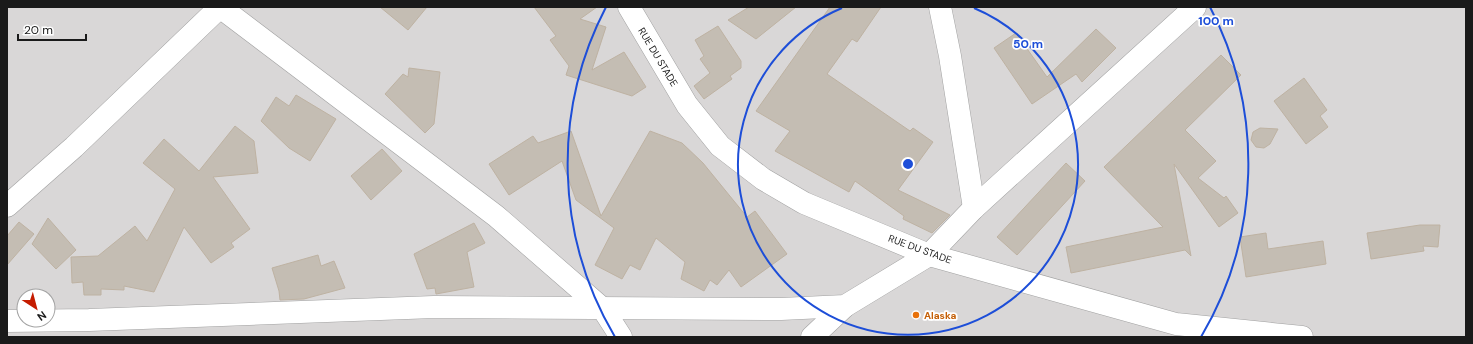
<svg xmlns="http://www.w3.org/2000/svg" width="1473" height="344" font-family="'DM Sans',sans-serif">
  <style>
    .residential { fill: #d9d7d7; fill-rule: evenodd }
    .building { fill: #c4bdb3; stroke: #beb2a2 }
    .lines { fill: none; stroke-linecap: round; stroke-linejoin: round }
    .minor-casing { stroke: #a1a1a1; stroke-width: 23 }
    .minor { stroke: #fff; stroke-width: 22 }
    .ring { fill: none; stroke: #1d4ed8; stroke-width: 2 }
    .food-dot { fill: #e8710a; stroke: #fff; stroke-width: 1.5 }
    .labels { text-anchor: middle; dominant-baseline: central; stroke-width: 3.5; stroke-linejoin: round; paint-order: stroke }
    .street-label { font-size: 10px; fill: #1a1a1a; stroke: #fff }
    .food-label { font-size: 10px; font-weight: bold; fill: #c56008; stroke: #fff; text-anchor: start }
    .centre { fill: #1d4ed8; stroke: #fff; stroke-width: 2 }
    .ring-label { font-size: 12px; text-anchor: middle; font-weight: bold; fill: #1d4ed8; stroke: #fff; stroke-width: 3.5; stroke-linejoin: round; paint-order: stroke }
  </style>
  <rect width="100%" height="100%" fill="#edeadf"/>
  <path class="residential" d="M 7,7 L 1466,7 L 1466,337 L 7,337 ZM 24,296 L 48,296 L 48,320 L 24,320 Z"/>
  <g class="building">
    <path d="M 380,7 L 427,7 L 408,30 Z"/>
    <path d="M 534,7 L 597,7 L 580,19 L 606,27 L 592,70 L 624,52 L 646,87 L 632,96 L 566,75 L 569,66 L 550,40 L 556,36 Z"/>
    <path d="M 749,7 L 796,7 L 756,39 L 728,20 Z"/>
    <path d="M 830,7 L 881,7 L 857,42 L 852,39 L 827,74 L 910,131 L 913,128 L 933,142 L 898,190 L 950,215 L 932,233 L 903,219 L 904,216 L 855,181 L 849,192 L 775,151 L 790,131 L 756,111 Z"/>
    <path d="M 718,26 L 741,61 L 741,68 L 730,76 L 732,79 L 704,99 L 694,86 L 710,73 L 700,59 L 704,56 L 695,40 Z"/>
    <path d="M 1096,29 L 1116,48 L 1082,82 L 1076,74 L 1032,104 L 994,48 L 1016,33 L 1047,77 Z"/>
    <path d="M 1221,55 L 1241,75 L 1185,130 L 1216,161 L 1198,178 L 1224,198 L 1226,196 L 1238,213 L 1219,227 L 1174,164 L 1191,256 L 1185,250 L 1071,273 L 1066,247 L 1163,227 L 1104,167 Z"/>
    <path d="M 409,68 L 440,72 L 434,124 L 425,133 L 385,94 L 403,74 L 408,77 Z"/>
    <path d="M 1304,78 L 1327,110 L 1320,116 L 1328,127 L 1306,144 L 1274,101 Z"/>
    <path d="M 296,95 L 336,119 L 310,161 L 289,148 L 261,121 L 276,97 L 289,106 Z"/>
    <path d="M 235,126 L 254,141 L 258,173 L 213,177 L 250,229 L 231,243 L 234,247 L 211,263 L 184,227 L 154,292 L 124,286 L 124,290 L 101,289 L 101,295 L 84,295 L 83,282 L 72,283 L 71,257 L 98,256 L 135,226 L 147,241 L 175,189 L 143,163 L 164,139 L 199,171 Z"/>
    <path d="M 1260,128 L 1278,129 L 1270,144 L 1264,148 L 1256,147 L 1251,140 L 1253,132 Z"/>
    <path d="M 571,131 L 601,216 L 650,131 L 682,143 L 703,163 L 747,217 L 755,211 L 787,254 L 741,287 L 729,270 L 717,285 L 710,280 L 704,291 L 681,279 L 685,262 L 656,238 L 640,270 L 630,265 L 622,279 L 595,265 L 614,228 L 576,200 L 562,161 L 509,195 L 489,164 L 533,136 L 538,143 Z"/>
    <path d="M 382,149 L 402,171 L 371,200 L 351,176 Z"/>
    <path d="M 1066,163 L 1085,181 L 1017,255 L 997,237 Z"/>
    <path d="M 48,218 L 76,250 L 56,269 L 32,244 Z"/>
    <path d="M 19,222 L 34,234 L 7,265 L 7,236 Z"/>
    <path d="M 474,223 L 485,243 L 467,252 L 474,287 L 436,294 L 435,288 L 427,289 L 414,254 Z"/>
    <path d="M 1420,225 L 1440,225 L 1438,247 L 1423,246 L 1424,251 L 1371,259 L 1367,233 Z"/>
    <path d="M 1266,233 L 1268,249 L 1323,241 L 1326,264 L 1246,277 L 1240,237 Z"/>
    <path d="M 318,255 L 321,266 L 334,261 L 345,288 L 304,299 L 280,300 L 279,291 L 272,268 Z"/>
  </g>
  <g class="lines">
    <g class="minor-casing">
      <g id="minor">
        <path d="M 220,7 L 496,216 L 603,309 L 621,337"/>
        <path d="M 629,7 L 687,105 L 720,146 L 763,179 L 804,203 L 929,255 L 1176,324 L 1302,337"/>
        <path d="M 940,7 L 950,56 L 974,208"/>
        <path d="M 7,206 L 74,147 L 220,7"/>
        <path d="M 7,321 L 89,320 L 434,307 L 781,309 L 845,306 L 929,255 L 974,208 L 1195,7"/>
        <path d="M 812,337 L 845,306"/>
      </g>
    </g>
    <use href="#minor" class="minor"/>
  </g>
  <g class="ring">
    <path d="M974 8A170 170 0 1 1 842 8"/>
    <path d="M615 337A340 340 0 0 1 606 7M1210 7A340 340 0 0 1 1201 337"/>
  </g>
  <circle class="food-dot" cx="916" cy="315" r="4"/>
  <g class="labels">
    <g class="street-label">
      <text transform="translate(658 57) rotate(59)">RUE DU STADE</text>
      <text transform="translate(920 249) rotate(20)">RUE DU STADE</text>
    </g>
    <g class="food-label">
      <text x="924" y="315">Alaska</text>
    </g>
  </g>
  <circle cx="908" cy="164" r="6" class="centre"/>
  <g class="ring-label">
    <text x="1216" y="25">100 m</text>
    <text x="1028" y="48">50 m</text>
  </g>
  <rect width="1473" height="344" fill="none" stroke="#1a1a1a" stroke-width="16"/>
  <g transform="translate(36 308) rotate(144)"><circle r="19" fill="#ffffff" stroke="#a3a3a3"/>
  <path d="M0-3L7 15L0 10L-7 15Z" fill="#c51c00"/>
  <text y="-6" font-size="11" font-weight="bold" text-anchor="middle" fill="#1a1a1a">N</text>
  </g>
  <path d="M18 34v6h68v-6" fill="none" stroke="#1a1a1a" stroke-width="2"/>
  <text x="24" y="34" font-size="12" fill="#1a1a1a" stroke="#ffffff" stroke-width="3" paint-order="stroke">20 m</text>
</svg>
